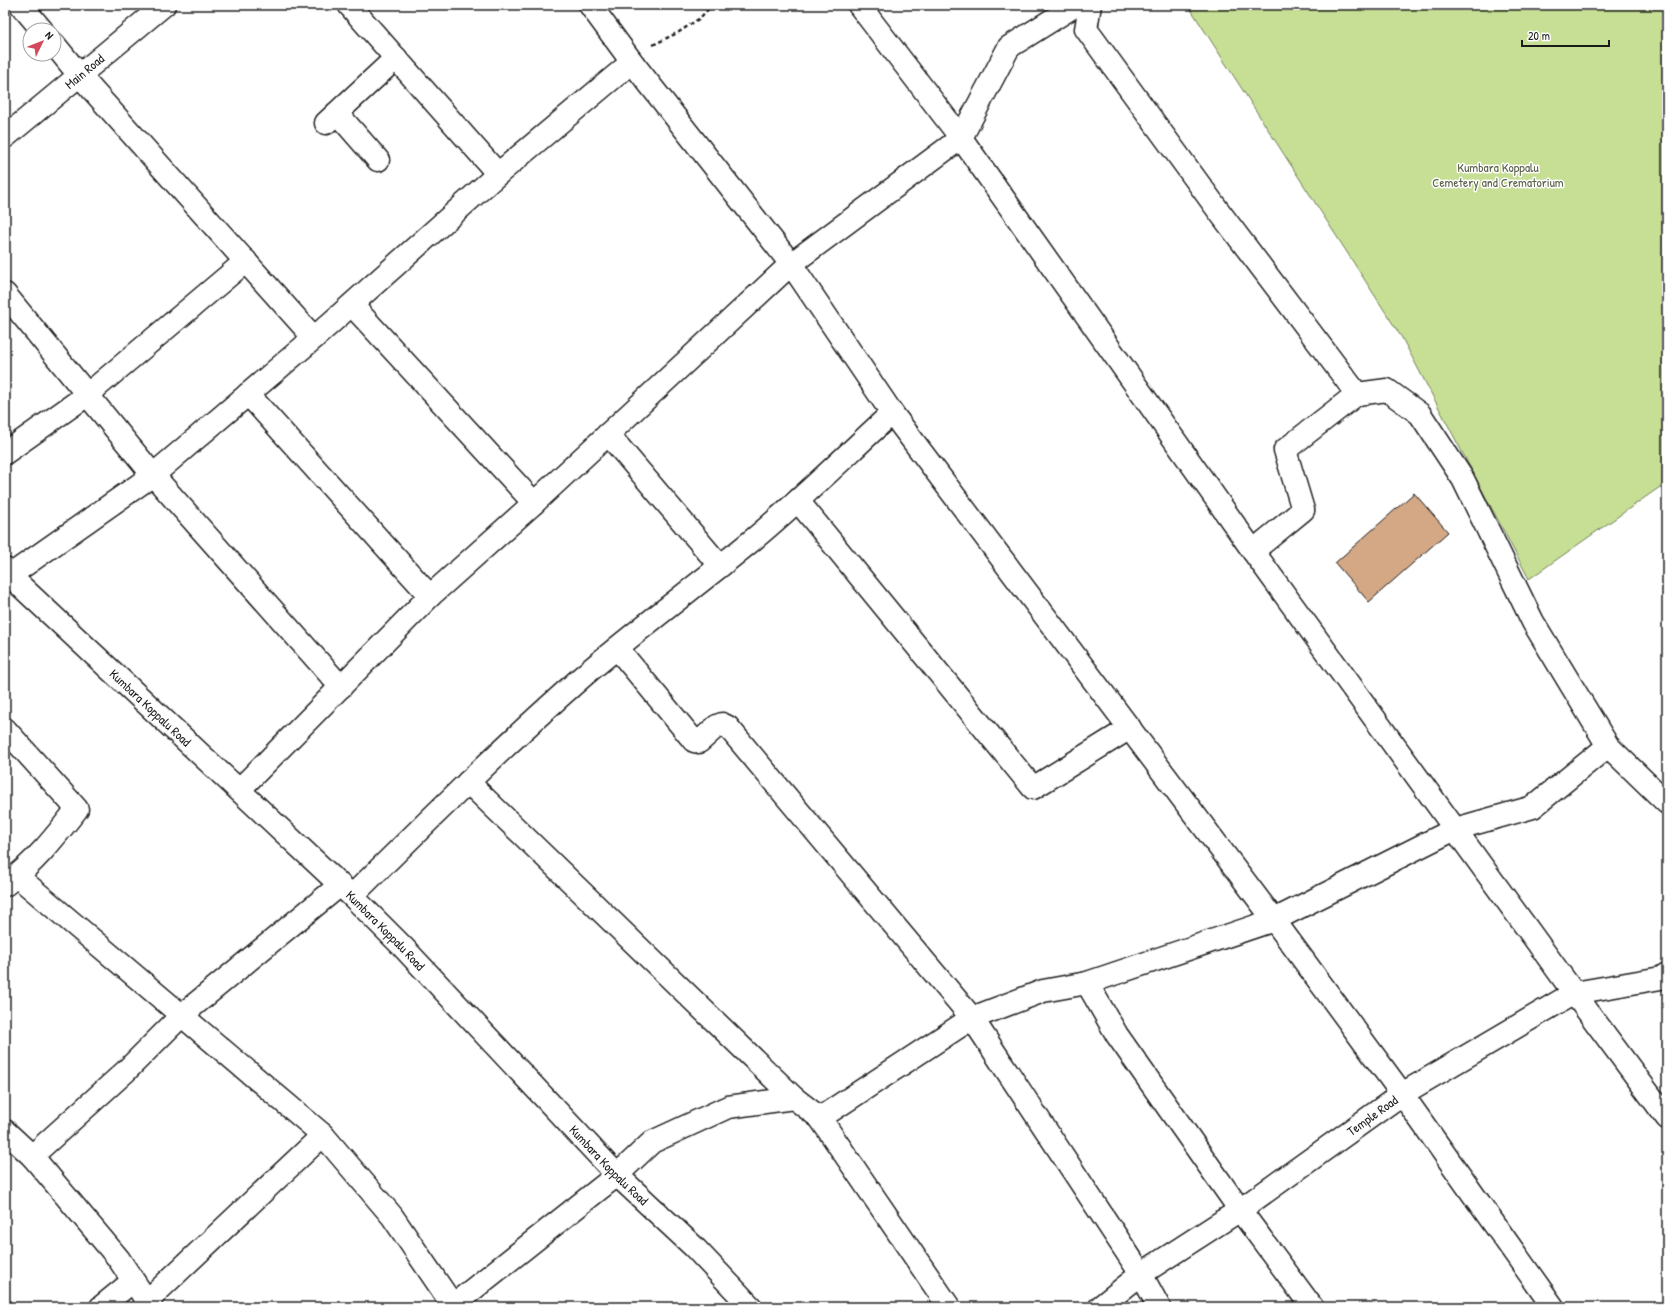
<svg xmlns="http://www.w3.org/2000/svg" width="1672" height="1312" font-family="'Patrick Hand',sans-serif">
  <style>
    .green { fill: #c6df95; stroke: #717e58 }
    .building { fill: #d4a885; stroke: #1c1c1c }
    .lines { fill: none; stroke-linecap: round; stroke-linejoin: round }
    .street-casing { stroke: #1c1c1c; stroke-width: 25 }
    .secondary-casing { stroke: #1c1c1c; stroke-width: 25 }
    .path { stroke: #1c1c1c; stroke-width: 2.5; stroke-dasharray: 4 3; stroke-linecap: butt }
    .street { stroke: #fff; stroke-width: 22 }
    .secondary { stroke: #fff; stroke-width: 22 }
    .labels { text-anchor: middle; dominant-baseline: central; stroke-width: 3; stroke-linejoin: round; paint-order: stroke }
    .street-label { font-size: 13px; fill: #1c1c1c; stroke: #fff }
    .park-label { font-size: 13px; fill: #586046; stroke: #fff }
  </style>
  <rect width="100%" height="100%" fill="#fff"/>
  <filter id="ink" filterUnits="userSpaceOnUse"><feTurbulence type="fractalNoise" baseFrequency=".025" numOctaves="2"/><feDisplacementMap in="SourceGraphic" scale="8" xChannelSelector="R" yChannelSelector="G"/><feConvolveMatrix kernelMatrix="1 2 1 2 8 2 1 2 1" color-interpolation-filters="sRGB"/></filter>
  <g filter="url(#ink)">
    <path class="green" d="M 1188,5 L 1667,5 L 1667,482 L 1529,579 L 1402,338 Z"/>
    <path class="building" d="M 1414,493 L 1448,532 L 1369,602 L 1335,563 Z"/>
    <g class="lines">
      <g class="street-casing">
        <g id="street">
          <path d="M 21,5 L 42,30"/>
          <path d="M 349,5 L 498,174"/>
          <path d="M 590,5 L 632,62 L 791,264 L 892,413 L 1274,920 L 1402,1094 L 1553,1307"/>
          <path d="M 859,5 L 961,138 L 1253,551 L 1574,993 L 1667,1118"/>
          <path d="M 1090,5 L 1086,29 L 1218,210 L 1357,394 L 1285,450 L 1303,510 L 1253,551"/>
          <path d="M 54,44 L 80,76 L 314,338"/>
          <path d="M 337,113 L 378,160"/>
          <path d="M 326,123 L 396,58"/>
          <path id="s1" d="M 5,137 L 164,5"/>
          <path d="M 5,294 L 153,475 L 341,687"/>
          <path d="M 352,305 L 534,503"/>
          <path d="M 248,394 L 430,596"/>
          <path d="M 1357,394 L 1387,390 L 1420,414 L 1463,479 L 1533,622 L 1608,746 L 1667,803"/>
          <path d="M 608,434 L 720,566"/>
          <path d="M 5,453 L 87,395 L 246,261"/>
          <path d="M 798,501 L 1033,788 L 1130,728"/>
          <path d="M 5,579 L 153,475 L 314,338 L 498,174 L 632,62"/>
          <path d="M 617,648 L 694,741 L 699,742 L 717,726 L 722,724 L 728,727 L 972,1018 L 1141,1274 L 1159,1307"/>
          <path d="M 5,729 L 77,809 C 55,837 34,864 5,885"/>
          <path d="M 468,782 L 794,1098 L 820,1118 L 949,1307"/>
          <path d="M 239,790 L 430,596 L 534,503 L 791,264 L 961,138 L 1009,47 L 1076,5"/>
          <path d="M 17,876 L 323,1135 L 392,1216 L 454,1307"/>
          <path d="M 352,896 C 427,822 502,747 582,677 C 634,632 690,591 744,547 C 796,505 843,458 892,413"/>
          <path d="M 1087,983 L 1117,1035 L 1240,1210 L 1312,1307"/>
          <path d="M 820,1118 L 972,1018 L 1043,991 L 1087,983 L 1274,920 L 1455,829 L 1533,807 L 1608,746"/>
          <path d="M 5,1131 L 32,1156 L 118,1258 L 151,1307"/>
          <path d="M 32,1156 L 126,1071 L 182,1015 L 340,885"/>
          <path d="M 147,1301 L 323,1135"/>
          <path d="M 101,1307 L 133,1281"/>
          <path d="M 449,1307 L 452,1306 L 617,1175 L 652,1142 L 728,1107 L 794,1098"/>
          <path id="s2" d="M 1100,1307 L 1141,1274 L 1240,1210 L 1402,1094 L 1574,993 L 1661,978 L 1667,974"/>
        </g>
      </g>
      <g class="secondary-casing">
        <g id="secondary">
          <path id="s3" d="M 5,569 L 10,576 L 352,896 L 403,947 L 617,1175 L 693,1246 L 751,1307"/>
        </g>
      </g>
      <path class="path" d="M 653,45 L 679,32 L 700,18 L 712,5"/>
      <use href="#street" class="street"/>
      <use href="#secondary" class="secondary"/>
    </g>
  </g>
  <g class="labels">
    <g class="street-label">
      <text stroke="none"><textPath href="#s1" startOffset="103">Main Road</textPath></text>
      <text stroke="none"><textPath href="#s3" startOffset="201">Kumbara Koppalu Road</textPath></text>
      <text stroke="none"><textPath href="#s3" startOffset="525">Kumbara Koppalu Road</textPath></text>
      <text stroke="none"><textPath href="#s2" startOffset="333">Temple Road</textPath></text>
      <text stroke="none"><textPath href="#s3" startOffset="849">Kumbara Koppalu Road</textPath></text>
    </g>
    <g class="park-label">
      <text x="1498" y="167">Kumbara Koppalu<tspan x="1498" dy="15">Cemetery and Crematorium</tspan></text>
    </g>
  </g>
  <rect width="1672" height="1312" fill="none" stroke="#fff" stroke-width="20"/>
  <rect x="10" y="10" width="1652" height="1292" fill="none" stroke="#1c1c1c" stroke-width="1.5" filter="url(#ink)"/>
  <g transform="translate(42 42) rotate(47)"><circle r="19" fill="#ffffff" stroke="#a4a4a4"/>
  <path d="M0-3L7 15L0 10L-7 15Z" fill="#d1495b"/>
  <text y="-6" font-size="11" font-weight="bold" text-anchor="middle" fill="#1c1c1c">N</text>
  </g>
  <path d="M1522 40v6h87v-6" fill="none" stroke="#1c1c1c" stroke-width="2"/>
  <text x="1528" y="40" font-size="12" fill="#1c1c1c" stroke="#ffffff" stroke-width="3" paint-order="stroke">20 m</text>
</svg>
